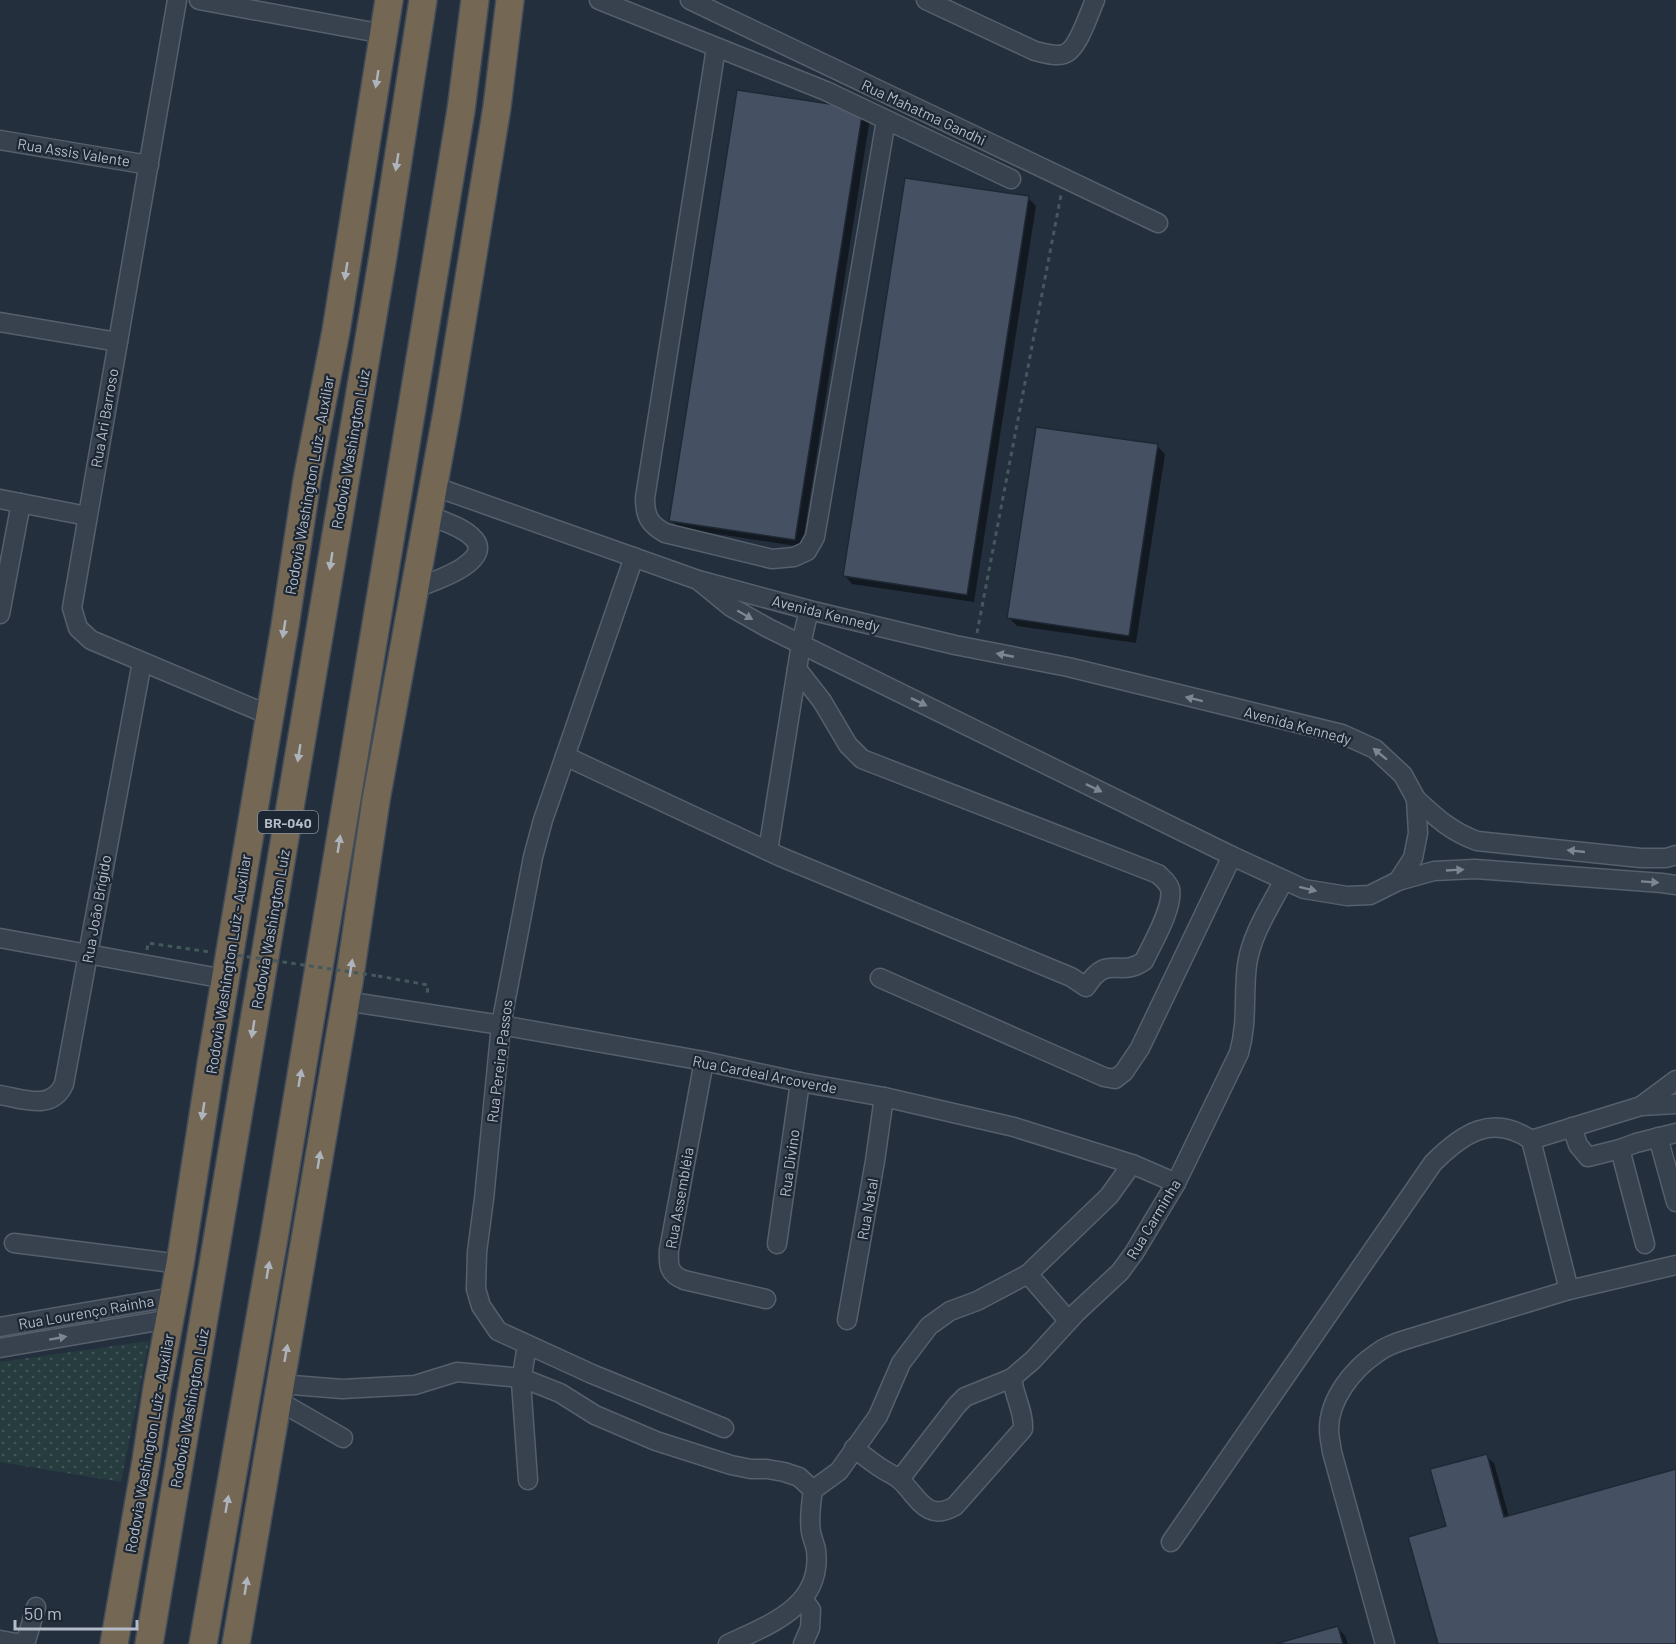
<svg xmlns="http://www.w3.org/2000/svg" width="1676" height="1644" font-family="Barlow,sans-serif">
  <style>
    .park { fill: url(#park-dots) }
    .shadow { fill: #0007 }
    .building { fill: #455162; stroke: #1f2835; stroke-width: 1.5 }
    .lines { fill: none; stroke-linecap: round; stroke-linejoin: round }
    .minor-casing { stroke: #565f6c; stroke-width: 21 }
    .highway-casing { stroke: #434c59; stroke-width: 30 }
    .path { stroke: #44595c; stroke-width: 3; stroke-dasharray: 4.5 4.5; stroke-linecap: butt }
    .minor { stroke: #38414e; stroke-width: 18 }
    .highway { stroke: #746855; stroke-width: 27 }
    .path-bridge { stroke: #44595c; stroke-width: 3; stroke-dasharray: 4.5 4.5; stroke-linecap: butt }
    .oneway { fill: #aeb4bd }
    .oneway2 { fill: #7c8592 }
    .labels { text-anchor: middle; dominant-baseline: central; stroke-width: 4.5; stroke-linejoin: round; paint-order: stroke }
    .shield { fill: #1d2633; stroke: #878f9c; stroke-width: 1.5 }
    .shield-label { font-size: 14px; font-weight: bold; fill: #b4bcc9 }
    .street-label { font-size: 15px; fill: #b4bcc9; stroke: #1d2633 }
  </style>
  <defs>
    <pattern id="park-dots" width="8" height="8" patternUnits="userSpaceOnUse" patternTransform="scale(1.5)"><rect width="8" height="8" fill="#263c3f"/><path d="M2 2h.1M6 6h.1" fill="none" stroke="#435659" stroke-width="1.8" stroke-linecap="round"/></pattern>
  </defs>
  <rect width="100%" height="100%" fill="#242f3e"/>
  <path class="park" d="M 149,1341 L 121,1482 L 0,1462 L 0,1362 Z"/>
  <g class="shadow">
    <path d="M 738,91 L 870,118 L 802,547 L 679,528 L 671,520 Z"/>
    <path d="M 1028,198 L 1036,206 L 974,602 L 852,584 L 845,576 Z"/>
    <path d="M 1157,446 L 1165,454 L 1136,643 L 1017,626 L 1009,618 Z"/>
    <path d="M 1486,1456 L 1494,1463 L 1509,1517 L 1676,1471 L 1676,1644 L 1439,1644 L 1448,1527 Z"/>
    <path d="M 1338,1628 L 1345,1636 L 1348,1644 L 1280,1644 Z"/>
  </g>
  <g class="building">
    <path d="M 737,90 L 863,109 L 795,540 L 669,521 Z"/>
    <path d="M 905,178 L 1029,196 L 967,595 L 843,576 Z"/>
    <path d="M 1036,427 L 1158,444 L 1129,636 L 1007,618 Z"/>
    <path d="M 1487,1454 L 1504,1517 L 1676,1469 L 1676,1644 L 1438,1644 L 1408,1537 L 1446,1526 L 1430,1469 Z"/>
    <path d="M 1338,1626 L 1343,1644 L 1275,1644 Z"/>
  </g>
  <g class="lines">
    <g class="minor-casing">
      <g id="minor">
        <path d="M 177,0 L 72,608 L 78,628 L 91,640 L 269,715"/>
        <path d="M 199,0 L 384,34"/>
        <path d="M 599,0 L 826,91 L 1011,179"/>
        <path d="M 690,0 L 1158,223"/>
        <path d="M 926,0 L 1035,51 C 1044,53 1055,57 1064,54 C 1078,50 1089,13 1095,0"/>
        <path d="M 716,48 L 645,498 C 645,516 649,524 665,533 L 772,559 L 794,557 L 807,551 L 815,537 L 886,120"/>
        <path d="M 0,140 L 149,165"/>
        <path d="M 0,322 L 118,342"/>
        <path d="M 433,486 L 698,580 L 809,610 L 955,645 L 1068,667 L 1342,734 L 1375,749 L 1403,775 L 1416,799 L 1418,833 L 1413,858 L 1398,881 L 1370,895 L 1347,896 L 1304,889 L 1232,856 L 768,628 L 731,607 L 698,580"/>
        <path d="M 0,499 L 87,516"/>
        <path d="M 634,557 L 543,820 L 533,857 L 501,1025 L 484,1199 L 477,1252 L 476,1289 L 481,1306 L 498,1331 L 592,1374 L 724,1428"/>
        <path d="M 413,589 C 429,583 500,561 471,536 C 460,526 442,521 428,515"/>
        <path d="M 0,614 L 21,503"/>
        <path d="M 565,756 L 781,857 L 1071,977 L 1086,987 C 1108,952 1119,979 1144,961 C 1152,944 1174,907 1170,889 C 1168,882 1163,879 1158,874 L 862,759 L 848,745 L 822,701 L 797,669"/>
        <path d="M 1416,799 C 1437,818 1450,831 1477,841 L 1641,858 L 1666,858 L 1676,855"/>
        <path d="M 768,851 L 801,644 L 809,610"/>
        <path d="M 1398,881 L 1434,871 L 1475,869 L 1662,883 L 1676,885"/>
        <path d="M 0,938 L 225,979"/>
        <path d="M 880,978 L 1104,1077 L 1115,1079 L 1124,1072 L 1140,1048 L 1232,856"/>
        <path d="M 345,1001 L 501,1025 L 704,1061 L 800,1082 L 884,1097 L 1014,1127 L 1132,1164 L 1176,1183"/>
        <path d="M 704,1061 L 669,1250 C 668,1266 669,1274 684,1280 L 766,1299"/>
        <path d="M 0,1095 C 24,1099 52,1111 64,1084 L 142,662"/>
        <path d="M 1641,1106 L 1676,1080"/>
        <path d="M 1572,1127 L 1578,1145 L 1588,1157 L 1620,1149"/>
        <path d="M 1658,1137 L 1676,1202"/>
        <path d="M 1531,1140 L 1641,1106 L 1676,1104"/>
        <path d="M 14,1243 L 180,1264"/>
        <path d="M 777,1244 L 800,1082"/>
        <path d="M 1645,1244 L 1620,1149 L 1636,1143 L 1676,1133"/>
        <path d="M 1028,1274 L 1068,1320"/>
        <path d="M 847,1320 L 875,1161 L 884,1097"/>
        <path d="M 0,1327 L 173,1297"/>
        <path d="M 527,1345 L 521,1382 L 528,1480"/>
        <path d="M 0,1348 L 170,1319"/>
        <path d="M 280,1384 L 342,1389 L 415,1385 L 457,1372 L 522,1378 L 560,1393 L 595,1415 L 656,1441 L 731,1465 L 751,1469 L 767,1469 L 784,1472 L 799,1477 L 813,1490"/>
        <path d="M 277,1400 L 343,1438"/>
        <path d="M 854,1448 C 864,1456 874,1464 884,1470 C 889,1473 896,1476 900,1480 C 918,1496 926,1523 955,1506 L 1023,1429 C 1024,1411 1014,1396 1012,1378"/>
        <path d="M 900,1479 L 957,1405 L 965,1397 L 1012,1378 L 1033,1360 L 1077,1312 L 1120,1272 L 1134,1253 L 1176,1183 L 1239,1053 C 1248,1021 1243,997 1247,965 C 1251,935 1270,907 1284,880"/>
        <path d="M 1171,1542 L 1433,1163 C 1462,1134 1492,1113 1531,1140 L 1569,1290"/>
        <path d="M 803,1599 L 811,1610 L 810,1628 L 803,1644"/>
        <path d="M 0,1640 L 16,1643 L 26,1641 L 36,1607"/>
        <path d="M 728,1644 C 768,1625 823,1607 816,1550 C 815,1544 812,1538 811,1532 C 809,1519 811,1503 813,1490 L 839,1471 L 878,1416 L 901,1363 L 929,1326 L 950,1311 L 977,1301 L 1028,1274 L 1109,1196 L 1132,1164"/>
        <path d="M 1385,1644 L 1332,1452 C 1331,1445 1329,1437 1329,1429 C 1329,1399 1353,1369 1377,1353 C 1387,1345 1399,1342 1411,1338 L 1569,1290 L 1676,1265"/>
      </g>
    </g>
    <g class="highway-casing">
      <g id="highway">
        <path d="M 114,1644 L 146,1461 L 157,1388 L 180,1264 L 211,1064 L 285,626 L 307,480 L 336,331 L 389,0"/>
        <path d="M 149,1644 L 383,256 L 423,0"/>
        <path d="M 203,1644 L 275,1232 L 401,474 L 461,110 L 475,0"/>
        <path d="M 236,1644 L 349,982 L 376,800 L 447,412 L 473,254 L 497,107 L 510,0"/>
      </g>
    </g>
    <g class="path">
      <path d="M 977,633 L 1061,195"/>
      <path d="M 147,950 L 148,943 L 210,952"/>
      <path d="M 378,976 L 428,985 L 427,996"/>
    </g>
    <use href="#minor" class="minor"/>
    <use href="#highway" class="highway"/>
    <path class="path-bridge" d="M 229,954 L 378,976"/>
  </g>
  <defs><path id="oneway-solid" d="M-6-.8H1V-3.2L6.5 0L1 3.2V.8H-6Z" transform="scale(1.5)"/></defs>
  <g class="oneway">
    <use href="#oneway-solid" transform="translate(377 79) rotate(99)"/>
    <use href="#oneway-solid" transform="translate(397 162) rotate(99)"/>
    <use href="#oneway-solid" transform="translate(346 271) rotate(99)"/>
    <use href="#oneway-solid" transform="translate(331 561) rotate(99)"/>
    <use href="#oneway-solid" transform="translate(284 629) rotate(99)"/>
    <use href="#oneway-solid" transform="translate(299 753) rotate(99)"/>
    <use href="#oneway-solid" transform="translate(339 844) rotate(-81)"/>
    <use href="#oneway-solid" transform="translate(351 968) rotate(-81)"/>
    <use href="#oneway-solid" transform="translate(253 1029) rotate(99)"/>
    <use href="#oneway-solid" transform="translate(300 1078) rotate(-80)"/>
    <use href="#oneway-solid" transform="translate(203 1111) rotate(99)"/>
    <use href="#oneway-solid" transform="translate(319 1160) rotate(-81)"/>
    <use href="#oneway-solid" transform="translate(268 1270) rotate(-80)"/>
    <use href="#oneway-solid" transform="translate(286 1353) rotate(-80)"/>
    <use href="#oneway-solid" transform="translate(227 1504) rotate(-80)"/>
    <use href="#oneway-solid" transform="translate(246 1586) rotate(-81)"/>
  </g>
  <g class="oneway2">
    <use href="#oneway-solid" transform="translate(745 615) rotate(30)"/>
    <use href="#oneway-solid" transform="translate(1005 655) rotate(-169)"/>
    <use href="#oneway-solid" transform="translate(1194 699) rotate(-166)"/>
    <use href="#oneway-solid" transform="translate(919 702) rotate(26)"/>
    <use href="#oneway-solid" transform="translate(1380 754) rotate(-141)"/>
    <use href="#oneway-solid" transform="translate(1094 788) rotate(26)"/>
    <use href="#oneway-solid" transform="translate(1576 851) rotate(-174)"/>
    <use href="#oneway-solid" transform="translate(1455 870) rotate(-3)"/>
    <use href="#oneway-solid" transform="translate(1650 882) rotate(4)"/>
    <use href="#oneway-solid" transform="translate(1308 889) rotate(14)"/>
    <use href="#oneway-solid" transform="translate(58 1338) rotate(-10)"/>
  </g>
  <g class="labels">
    <rect class="shield" x="258" y="811" width="60" height="22" rx="4.5"/>
    <g class="shield-label">
      <text x="288" y="822">BR-040</text>
    </g>
    <g class="street-label">
      <text transform="translate(924 112) rotate(25)">Rua Mahatma Gandhi</text>
      <text transform="translate(74 152) rotate(9)">Rua Assis Valente</text>
      <text transform="translate(104 418) rotate(-80)">Rua Ari Barroso</text>
      <text transform="translate(350 449) rotate(-80)">Rodovia Washington Luiz</text>
      <text transform="translate(309 485) rotate(-80)">Rodovia Washington Luiz - Auxiliar</text>
      <text transform="translate(826 613) rotate(14)">Avenida Kennedy</text>
      <text transform="translate(1298 725) rotate(15)">Avenida Kennedy</text>
      <text transform="translate(96 909) rotate(-80)">Rua João Brígido</text>
      <text transform="translate(270 929) rotate(-80)">Rodovia Washington Luiz</text>
      <text transform="translate(228 964) rotate(-81)">Rodovia Washington Luiz - Auxiliar</text>
      <text transform="translate(499 1061) rotate(-83)">Rua Pereira Passos</text>
      <text transform="translate(765 1074) rotate(11)">Rua Cardeal Arcoverde</text>
      <text transform="translate(789 1163) rotate(-82)">Rua Divino</text>
      <text transform="translate(679 1198) rotate(-80)">Rua Assembléia</text>
      <text transform="translate(867 1209) rotate(-80)">Rua Natal</text>
      <text transform="translate(1153 1219) rotate(-59)">Rua Carminha</text>
      <text transform="translate(86 1312) rotate(-10)">Rua Lourenço Rainha</text>
      <text transform="translate(189 1408) rotate(-80)">Rodovia Washington Luiz</text>
      <text transform="translate(149 1443) rotate(-80)">Rodovia Washington Luiz - Auxiliar</text>
    </g>
  </g>
  <path d="M15 1620v9h122v-9" fill="none" stroke="#b4bcc9" stroke-width="3"/>
  <text x="24" y="1620" font-size="18" fill="#b4bcc9" stroke="#1d2633" stroke-width="4.5" paint-order="stroke">50 m</text>
</svg>
